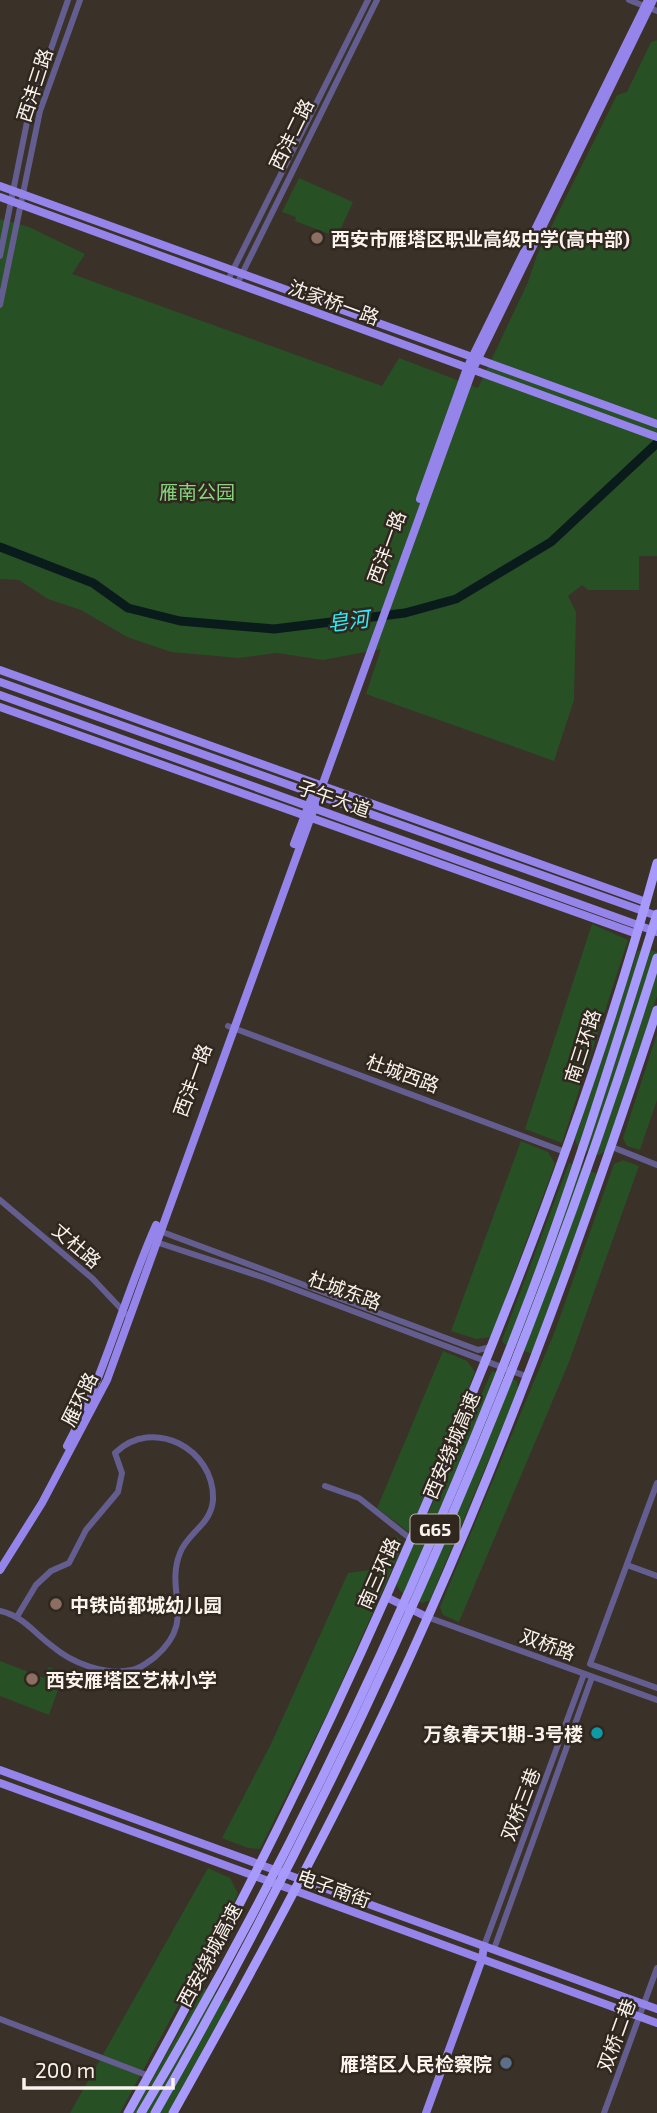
<svg xmlns="http://www.w3.org/2000/svg" width="657" height="2113" font-family="'Exo 2','Noto Sans SC',sans-serif">
  <style>
    .green { fill: #285025 }
    .lines { fill: none; stroke-linecap: round; stroke-linejoin: round }
    .river { stroke: #0a1b1c; stroke-width: 9 }
    .minor { stroke: #645e90; stroke-width: 6 }
    .major { stroke: #9585eb; stroke-width: 8 }
    .highway { stroke: #a89afc; stroke-width: 9 }
    .highway-bridge { stroke: #a89afc; stroke-width: 9 }
    .education-dot { fill: #8d6e63; stroke: #30271e; stroke-width: 2.5 }
    .culture-dot { fill: #0f9aa8; stroke: #30271e; stroke-width: 2.5 }
    .service-dot { fill: #5c6f8a; stroke: #30271e; stroke-width: 2.5 }
    .labels { text-anchor: middle; dominant-baseline: central; stroke-width: 5; stroke-linejoin: round; paint-order: stroke }
    .shield { fill: #30271e; stroke: #bdb5af; stroke-width: 2 }
    .shield-label { font-size: 18px; font-weight: bold; fill: #f9f2ed }
    .street-label { font-size: 19px; fill: #f9f2ed; stroke: #30271e }
    .poi-label { font-size: 19px; font-weight: bold; fill: #f9f2ed; stroke: #30271e; text-anchor: start }
    .park-label { font-size: 19px; fill: #86d67f; stroke: #30271e }
    .water-label { font-size: 21px; font-style: italic; fill: #29f1fc; stroke: #30271e }
  </style>
  <rect width="100%" height="100%" fill="#3a3128"/>
  <g class="green">
    <path d="M 657,40 L 657,556 L 639,556 L 639,590 L 588,590 L 582,585 L 568,596 L 576,612 L 574,700 L 554,761 L 366,694 L 381,649 L 323,660 L 277,653 L 239,658 L 171,652 L 127,637 L 81,610 L 48,599 L 19,580 L 0,579 L 0,219 L 29,227 L 85,254 L 72,274 L 382,386 L 399,358 L 478,388 L 528,282 L 537,255 L 617,95 L 627,92 L 651,42 Z"/>
    <path d="M 299,178 L 353,202 L 337,237 L 295,221 L 296,217 L 282,212 Z"/>
    <path d="M 592,924 L 628,940 L 562,1143 L 525,1129 Z"/>
    <path d="M 643,948 L 657,952 L 657,996 L 605,1151 L 599,1155 L 578,1148 L 575,1139 L 637,952 Z"/>
    <path d="M 657,1034 L 657,1100 L 640,1150 L 627,1146 L 623,1138 Z"/>
    <path d="M 521,1141 L 548,1152 L 555,1164 L 491,1337 L 476,1339 L 451,1331 Z"/>
    <path d="M 623,1160 L 639,1166 L 569,1362 L 459,1622 L 443,1615 L 440,1607 L 555,1331 L 614,1164 Z"/>
    <path d="M 569,1163 L 598,1174 L 533,1354 L 504,1344 L 502,1340 Z"/>
    <path d="M 443,1351 L 467,1361 L 475,1372 L 410,1533 L 377,1508 Z"/>
    <path d="M 492,1371 L 517,1381 L 518,1390 L 430,1600 L 422,1603 L 400,1591 L 396,1584 Z"/>
    <path d="M 396,1536 L 404,1543 L 329,1710 L 260,1849 L 248,1848 L 222,1838 L 271,1744 L 348,1573 L 369,1570 Z"/>
    <path d="M 0,1661 L 44,1678 L 48,1667 L 64,1673 L 60,1683 L 55,1682 L 60,1684 L 49,1715 L 0,1696 Z"/>
    <path d="M 208,1868 L 230,1878 L 238,1894 L 120,2113 L 70,2113 Z"/>
    <path d="M 204,1988 L 229,2002 L 168,2113 L 133,2113 Z"/>
  </g>
  <g class="lines">
    <path class="river" d="M 0,547 L 93,583 L 128,608 L 180,621 L 274,629 L 405,613 L 456,599 L 551,542 L 657,443"/>
    <g class="minor">
      <path d="M 629,0 L 657,11"/>
      <path d="M 0,256 L 29,112 L 68,0"/>
      <path d="M 228,280 L 368,0"/>
      <path d="M 237,284 L 377,0"/>
      <path d="M 0,305 L 40,111 L 80,0"/>
      <path d="M 228,1026 L 565,1152"/>
      <path d="M 612,1147 L 657,1165"/>
      <path d="M 0,1200 L 93,1279 L 126,1314"/>
      <path d="M 157,1230 L 478,1350 L 491,1347"/>
      <path d="M 153,1241 L 265,1278 L 528,1377"/>
      <path d="M 657,1483 L 590,1664 L 657,1688"/>
      <path d="M 325,1486 L 359,1498 L 412,1540"/>
      <path d="M 627,1565 L 657,1576"/>
      <path d="M 0,1611 C 23,1616 33,1632 52,1646 C 72,1663 105,1676 132,1670 C 140,1669 148,1662 155,1657 C 198,1620 164,1593 180,1553 C 188,1532 211,1525 213,1500 C 215,1449 153,1416 115,1453 L 122,1473 L 118,1492 L 86,1530 L 69,1563 L 51,1571 L 36,1585 L 18,1615"/>
      <path d="M 427,1617 L 657,1700"/>
      <path d="M 484,1946 L 584,1674"/>
      <path d="M 494,1949 L 592,1677"/>
      <path d="M 0,2019 L 149,2076"/>
      <path d="M 604,2113 L 657,1968"/>
    </g>
    <g class="major">
      <path d="M 0,186 L 657,424"/>
      <path d="M 0,197 L 657,437"/>
      <path d="M 420,499 L 467,368 L 648,0"/>
      <path d="M 0,670 L 646,902"/>
      <path d="M 0,682 L 657,916"/>
      <path d="M 0,695 L 657,932"/>
      <path d="M 0,707 L 637,934"/>
      <path d="M 294,844 L 313,794"/>
      <path d="M 67,1446 C 105,1375 124,1297 156,1225"/>
      <path d="M 0,1570 L 42,1503 L 107,1380 L 473,369 L 653,0"/>
      <path d="M 386,1597 L 427,1617"/>
      <path d="M 0,1770 L 657,2009"/>
      <path d="M 0,1783 L 657,2023"/>
      <path d="M 426,2113 L 482,1959 L 484,1946"/>
    </g>
    <g class="highway">
      <path d="M 128,2113 C 255,1886 367,1652 465,1411 C 539,1232 606,1050 657,863"/>
      <path d="M 173,2113 C 249,1977 324,1840 390,1700 C 495,1476 580,1244 657,1010"/>
    </g>
    <g class="highway-bridge">
      <path d="M 141,2113 C 295,1854 424,1576 531,1294 C 578,1170 617,1041 657,914"/>
      <path d="M 155,2113 C 365,1745 531,1363 657,958"/>
    </g>
  </g>
  <g class="education-dot">
    <circle cx="317" cy="238" r="7"/>
    <circle cx="56" cy="1604" r="7"/>
    <circle cx="32" cy="1679" r="7"/>
  </g>
  <circle class="culture-dot" cx="597" cy="1733" r="7"/>
  <circle class="service-dot" cx="506" cy="2063" r="7"/>
  <g class="labels">
    <rect class="shield" x="410.5" y="1514.5" width="49" height="29" rx="5"/>
    <g class="shield-label">
      <text x="435" y="1529">G65</text>
    </g>
    <g class="street-label">
      <text transform="translate(34 85) rotate(-72)">西沣三路</text>
      <text transform="translate(291 134) rotate(-64)">西沣二路</text>
      <text transform="translate(334 302) rotate(20)">沈家桥一路</text>
      <text transform="translate(386 547) rotate(-70)">西沣一路</text>
      <text transform="translate(334 798) rotate(19)">子午大道</text>
      <text transform="translate(582 1046) rotate(-72)">南三环路</text>
      <text transform="translate(403 1073) rotate(20)">杜城西路</text>
      <text transform="translate(192 1080) rotate(-70)">西沣一路</text>
      <text transform="translate(77 1245) rotate(41)">丈杜路</text>
      <text transform="translate(345 1290) rotate(20)">杜城东路</text>
      <text transform="translate(79 1399) rotate(-64)">雁环路</text>
      <text transform="translate(451 1445) rotate(-67)">西安绕城高速</text>
      <text transform="translate(378 1573) rotate(-66)">南三环路</text>
      <text transform="translate(548 1644) rotate(20)">双桥路</text>
      <text transform="translate(520 1804) rotate(-69)">双桥三巷</text>
      <text transform="translate(334 1888) rotate(20)">电子南街</text>
      <text transform="translate(209 1955) rotate(-62)">西安绕城高速</text>
      <text transform="translate(616 2035) rotate(-70)">双桥二巷</text>
    </g>
    <g class="poi-label">
      <text x="331" y="238">西安市雁塔区职业高级中学(高中部)</text>
      <text x="70" y="1604">中铁尚都城幼儿园</text>
      <text x="46" y="1679">西安雁塔区艺林小学</text>
      <text x="583" y="1733" text-anchor="end">万象春天1期-3号楼</text>
      <text x="492" y="2063" text-anchor="end">雁塔区人民检察院</text>
    </g>
    <g class="park-label">
      <text x="197" y="491">雁南公园</text>
    </g>
    <g class="water-label">
      <text transform="translate(348 620) rotate(-7)">皂河</text>
    </g>
  </g>
  <path d="M24 2078v10h149v-10" fill="none" stroke="#f9f2ed" stroke-width="3.5"/>
  <text x="35" y="2078" font-size="21" fill="#f9f2ed" stroke="#30271e" stroke-width="5" paint-order="stroke">200 m</text>
</svg>
